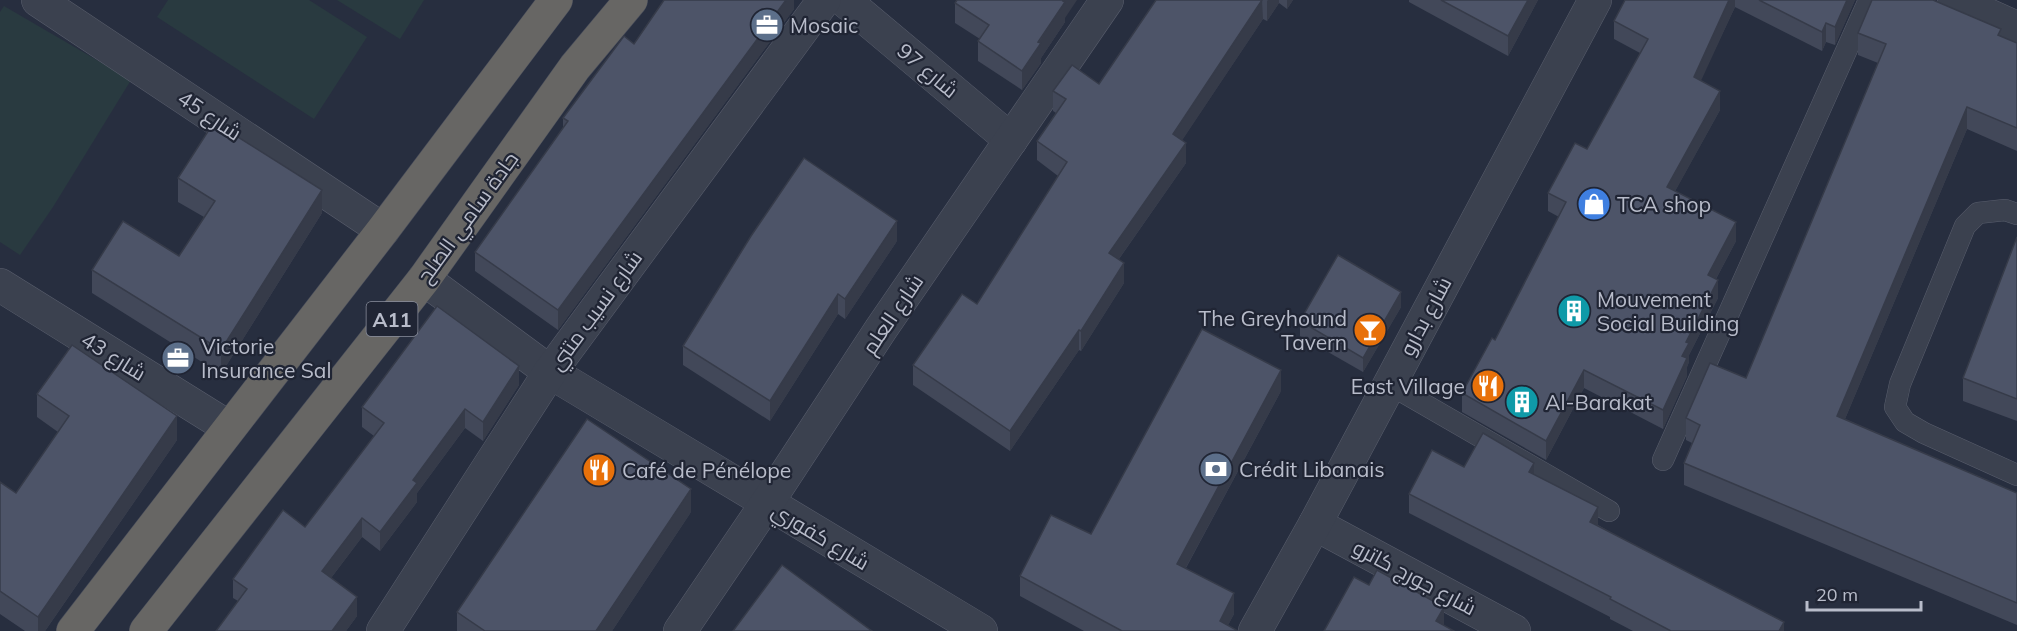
<svg xmlns="http://www.w3.org/2000/svg" width="2017" height="631" font-family="Mulish,Cairo,sans-serif">
  <style>
    .green { fill: #293a40 }
    .lines { fill: none; stroke-linecap: round; stroke-linejoin: round }
    .service-casing { stroke: #595e6d; stroke-width: 22 }
    .minor-casing { stroke: #595e6d; stroke-width: 34 }
    .tertiary-casing { stroke: #595e6d; stroke-width: 34 }
    .trunk-casing { stroke: #464b5a; stroke-width: 34 }
    .service { stroke: #3b414f; stroke-width: 21 }
    .minor { stroke: #3b414f; stroke-width: 33 }
    .tertiary { stroke: #3b414f; stroke-width: 33 }
    .trunk { stroke: #676664; stroke-width: 33 }
    .wall { fill: #424859 }
    .shaded-wall { fill: #363b49 }
    .building { fill: #4d5468; stroke: #363b49; stroke-width: 1.5 }
    .labels { text-anchor: middle; dominant-baseline: central; stroke-width: 4.5; stroke-linejoin: round; paint-order: stroke }
    .shield { fill: #202534; stroke: #8a8f9d; stroke-width: 1.5 }
    .shield-label { font-size: 20px; font-weight: bold; fill: #b8bcca }
    .poi-label { font-size: 21px; fill: #b8bcca; stroke: #202534; text-anchor: start }
    .street-label { font-size: 21px; fill: #b8bcca; stroke: #202534 }
  </style>
  <rect width="100%" height="100%" fill="#272e3f"/>
  <g class="green">
    <path d="M 168,0 L 309,0 L 367,37 L 314,119 L 157,17 Z"/>
    <path d="M 337,0 L 424,0 L 400,39 Z"/>
    <path d="M 4,6 L 131,80 L 53,207 L 20,255 L 0,242 L 0,12 Z"/>
  </g>
  <g class="lines">
    <g class="service-casing">
      <g id="service">
        <path d="M 2017,214 L 2005,210 L 1978,213 L 1965,226 L 1900,384 L 1895,407 L 1905,422 L 1924,433 L 2017,475"/>
        <path d="M 1389,384 L 1609,511"/>
        <path d="M 1663,460 L 1869,0"/>
      </g>
    </g>
    <g class="minor-casing">
      <g id="minor">
        <path d="M 38,0 L 383,230"/>
        <path d="M 844,0 L 1011,140"/>
        <path d="M 1954,0 L 2017,28"/>
        <path d="M 424,279 L 550,372 L 981,631"/>
        <path d="M 0,285 L 228,427"/>
        <path d="M 1315,524 L 1514,631"/>
        <path d="M 383,631 L 550,372 L 824,0"/>
        <path d="M 680,631 L 767,503 L 881,329 L 1107,0"/>
      </g>
    </g>
    <g class="tertiary-casing">
      <path id="tertiary" d="M 1255,631 L 1315,524 L 1595,0"/>
    </g>
    <g class="trunk-casing">
      <g id="trunk">
        <path d="M 73,631 L 383,230 L 556,0"/>
        <path d="M 146,631 L 424,279 L 575,67 L 631,0"/>
      </g>
    </g>
    <use href="#service" class="service"/>
    <use href="#minor" class="minor"/>
    <use href="#tertiary" class="tertiary"/>
    <use href="#trunk" class="trunk"/>
  </g>
  <g class="wall">
    <path d="M 794,0 L 794,9 L 558,330 L 475,271 L 475,252 L 563,128 L 563,118 L 634,44 Z"/>
    <path d="M 1156,0 L 1293,0 L 1287,9 L 1279,3 L 1267,21 L 1263,19 L 1182,140 L 1186,163 L 1119,259 L 1124,283 L 1081,351 L 1079,350 L 1010,451 L 913,385 L 913,365 L 977,304 L 1058,176 L 1037,160 L 1037,141 L 1056,113 L 1053,111 L 1053,91 L 1099,84 Z"/>
    <path d="M 1409,0 L 1538,0 L 1508,56 L 1409,2 Z"/>
    <path d="M 1625,0 L 1855,0 L 1835,45 L 1826,42 L 1822,51 L 1735,7 L 1700,81 L 1720,110 L 1675,191 L 1736,241 L 1716,279 L 1718,298 L 1689,355 L 1689,362 L 1687,367 L 1687,376 L 1663,429 L 1584,388 L 1546,460 L 1462,412 L 1462,393 L 1495,340 L 1559,217 L 1548,211 L 1548,193 L 1587,149 L 1640,53 L 1614,39 L 1614,21 Z"/>
    <path d="M 955,3 L 1065,18 L 1065,22 L 1041,58 L 1041,63 L 1022,90 L 978,61 L 978,41 L 980,39 L 955,23 Z"/>
    <path d="M 1858,33 L 2001,37 L 2017,43 L 2017,151 L 1967,129 L 1845,419 L 2017,493 L 2017,625 L 1684,485 L 1684,463 L 1692,443 L 1686,440 L 1686,418 L 1746,378 L 1878,63 L 1858,55 Z"/>
    <path d="M 178,178 L 322,213 L 221,374 L 92,293 L 92,270 L 179,256 L 204,217 L 178,202 Z"/>
    <path d="M 2017,237 L 2017,421 L 1963,401 L 1963,378 Z"/>
    <path d="M 897,241 L 845,319 L 838,314 L 770,421 L 683,365 L 683,346 Z"/>
    <path d="M 1401,307 L 1363,372 L 1300,336 L 1300,321 Z"/>
    <path d="M 519,385 L 483,441 L 465,428 L 417,493 L 417,502 L 380,551 L 362,537 L 331,578 L 357,616 L 346,631 L 216,631 L 238,601 L 233,598 L 233,579 L 305,527 L 374,436 L 362,427 L 362,407 Z"/>
    <path d="M 1281,391 L 1186,568 L 1234,614 L 1228,625 L 1238,631 L 1084,631 L 1020,596 L 1020,576 L 1091,534 Z"/>
    <path d="M 37,394 L 177,440 L 45,631 L 25,631 L 0,614 L 0,482 L 16,493 L 58,432 L 37,417 Z"/>
    <path d="M 1464,467 L 1534,474 L 1598,525 L 1784,631 L 1633,631 L 1610,619 L 1610,617 L 1409,513 L 1409,494 Z"/>
    <path d="M 691,512 L 612,631 L 457,631 L 457,612 Z"/>
  </g>
  <g class="shaded-wall">
    <path d="M 786,0 L 794,0 L 794,9 L 558,330 L 558,310 Z"/>
    <path d="M 1064,0 L 1077,0 L 1065,18 L 1065,22 L 1041,58 L 1041,63 L 1022,90 L 1022,71 Z"/>
    <path d="M 1262,0 L 1263,19 L 1173,154 L 1173,134 Z"/>
    <path d="M 1268,0 L 1279,0 L 1279,3 L 1267,21 L 1267,1 Z"/>
    <path d="M 1287,0 L 1293,0 L 1287,9 Z"/>
    <path d="M 1528,0 L 1538,0 L 1508,56 L 1508,36 Z"/>
    <path d="M 1729,0 L 1735,0 L 1735,7 L 1694,96 L 1694,77 Z"/>
    <path d="M 1847,0 L 1855,0 L 1835,45 L 1835,27 Z"/>
    <path d="M 1826,23 L 1826,42 L 1822,51 L 1822,32 Z"/>
    <path d="M 1720,91 L 1720,110 L 1667,206 L 1667,187 Z"/>
    <path d="M 1967,107 L 1967,129 L 1837,438 L 1837,416 Z"/>
    <path d="M 1186,143 L 1186,163 L 1109,273 L 1109,253 Z"/>
    <path d="M 322,190 L 322,213 L 221,374 L 221,350 Z"/>
    <path d="M 897,221 L 897,241 L 845,319 L 845,299 Z"/>
    <path d="M 1736,222 L 1736,241 L 1708,294 L 1708,275 Z"/>
    <path d="M 1124,263 L 1124,283 L 1081,351 L 1081,331 Z"/>
    <path d="M 1718,280 L 1718,298 L 1689,355 L 1689,362 L 1687,367 L 1687,376 L 1663,429 L 1663,410 L 1682,356 L 1686,342 Z"/>
    <path d="M 1401,292 L 1401,307 L 1363,372 L 1363,358 Z"/>
    <path d="M 838,294 L 838,314 L 770,421 L 770,401 Z"/>
    <path d="M 1079,330 L 1079,350 L 1010,451 L 1010,431 Z"/>
    <path d="M 519,366 L 519,385 L 483,441 L 483,422 Z"/>
    <path d="M 1281,370 L 1281,391 L 1177,584 L 1177,564 Z"/>
    <path d="M 1584,370 L 1584,388 L 1546,460 L 1546,441 Z"/>
    <path d="M 465,409 L 465,428 L 417,493 L 417,502 L 380,551 L 380,532 L 413,480 Z"/>
    <path d="M 177,416 L 177,440 L 45,631 L 38,631 L 38,617 Z"/>
    <path d="M 1534,463 L 1534,482 L 1529,472 Z"/>
    <path d="M 691,489 L 691,512 L 612,631 L 596,631 Z"/>
    <path d="M 1598,507 L 1598,527 L 1590,522 Z"/>
    <path d="M 362,518 L 362,537 L 322,590 L 322,571 Z"/>
    <path d="M 1234,593 L 1234,614 L 1225,631 L 1220,621 Z"/>
    <path d="M 357,597 L 357,616 L 346,631 L 332,631 Z"/>
    <path d="M 1444,607 L 1444,628 L 1436,621 Z"/>
    <path d="M 1784,622 L 1784,631 L 1779,631 Z"/>
  </g>
  <g class="building">
    <path d="M 664,0 L 786,0 L 558,310 L 475,252 L 568,121 L 563,118 L 624,36 L 634,44 Z"/>
    <path d="M 957,0 L 1064,0 L 1063,1 L 1065,2 L 1038,42 L 1041,43 L 1022,71 L 978,41 L 989,25 L 955,3 Z"/>
    <path d="M 1156,0 L 1262,0 L 1173,134 L 1186,143 L 1109,253 L 1124,263 L 1081,331 L 1079,330 L 1010,431 L 913,365 L 962,294 L 977,304 L 1067,162 L 1037,141 L 1066,99 L 1053,91 L 1072,65 L 1099,84 Z"/>
    <path d="M 1441,0 L 1528,0 L 1508,36 Z"/>
    <path d="M 1625,0 L 1729,0 L 1694,77 L 1720,91 L 1667,187 L 1736,222 L 1708,275 L 1718,280 L 1686,342 L 1689,343 L 1682,356 L 1687,358 L 1663,410 L 1584,370 L 1546,441 L 1462,393 L 1492,338 L 1495,340 L 1566,202 L 1548,193 L 1575,143 L 1587,149 L 1648,39 L 1614,21 Z"/>
    <path d="M 1759,0 L 1847,0 L 1835,27 L 1826,23 L 1822,32 Z"/>
    <path d="M 1872,0 L 1933,0 L 2001,29 L 1998,35 L 2017,43 L 2017,128 L 1967,107 L 1837,416 L 2017,493 L 2017,603 L 1684,463 L 1700,425 L 1686,418 L 1710,363 L 1746,378 L 1886,44 L 1858,33 Z"/>
    <path d="M 214,122 L 322,190 L 221,350 L 92,270 L 123,221 L 179,256 L 215,201 L 178,178 Z"/>
    <path d="M 804,158 L 897,221 L 845,299 L 838,294 L 770,401 L 683,346 L 751,236 Z"/>
    <path d="M 2017,237 L 2017,399 L 1963,378 Z"/>
    <path d="M 1338,255 L 1401,292 L 1363,358 L 1300,321 Z"/>
    <path d="M 437,306 L 519,366 L 483,422 L 465,409 L 413,480 L 417,483 L 380,532 L 362,518 L 322,571 L 357,597 L 332,631 L 216,631 L 247,589 L 233,579 L 283,510 L 305,527 L 384,423 L 362,407 Z"/>
    <path d="M 1202,329 L 1281,370 L 1177,564 L 1234,593 L 1220,621 L 1238,631 L 1122,631 L 1020,576 L 1051,515 L 1091,534 Z"/>
    <path d="M 72,345 L 177,416 L 38,617 L 0,591 L 0,482 L 16,493 L 69,416 L 37,394 Z"/>
    <path d="M 587,419 L 691,489 L 596,631 L 485,631 L 457,612 Z"/>
    <path d="M 1483,433 L 1534,463 L 1529,472 L 1598,507 L 1590,522 L 1784,622 L 1779,631 L 1671,631 L 1610,599 L 1611,597 L 1409,494 L 1432,450 L 1464,467 Z"/>
    <path d="M 782,565 L 872,631 L 733,631 Z"/>
    <path d="M 1377,570 L 1444,607 L 1436,621 L 1454,631 L 1324,631 L 1354,577 L 1369,585 Z"/>
  </g>
  <defs>
    <g id="office-disc" transform="scale(1.725)"><circle r="9.5" fill="#5c6f8a" stroke="#202534"/><path d="M-6-3h4V-5.5h4V-3h4V5H-6ZM-1-4.5V-3h2v-1.5ZM-6 0V1H6V0Z" fill="#fff"/></g>
    <g id="shop-disc" transform="scale(1.725)"><circle r="9.5" fill="#3f7fe0" stroke="#202534"/><path d="M-5-2.5h2.3a2.7 3.5 0 0 1 5.4 0H5L5.5 6h-11ZM-1.5-2.5h3a1.5 2.3 0 0 0-3 0Z" fill="#fff"/></g>
    <g id="building-disc" transform="scale(1.725)"><circle r="9.5" fill="#0f9aa8" stroke="#202534"/><path d="M-4-6H4V6H1V3H-1V6H-4ZM-2.5-4.3h1.7v1.8h-1.7ZM.8-4.3h1.7v1.8H.8ZM-2.5-1h1.7V.8h-1.7ZM.8-1h1.7V.8H.8Z" fill="#fff"/></g>
    <g id="bar-disc" transform="scale(1.725)"><circle r="9.5" fill="#e8710a" stroke="#202534"/><path d="M-6-5H6L.8 .8V4.5H3.5V6h-7V4.5H-.8V.8Z" fill="#fff"/></g>
    <g id="restaurant-disc" transform="scale(1.725)"><circle r="9.5" fill="#e8710a" stroke="#202534"/><path d="M-5-6h1v4h1v-4h1v4h1v-4h1v5L-1.5 .5V6h-2V.5L-5-1ZM5-6V6H3V1.5H1.5Q1.5-4 5-6Z" fill="#fff"/></g>
    <g id="bank-disc" transform="scale(1.725)"><circle r="9.5" fill="#5c6f8a" stroke="#202534"/><path d="M-6-4H6V4H-6ZM0-2.3a2.3 2.3 0 1 0 0 4.6a2.3 2.3 0 1 0 0-4.6Z" fill="#fff"/></g>
  </defs>
  <g fill-rule="evenodd">
    <use href="#office-disc" x="767" y="25"/>
    <use href="#shop-disc" x="1594" y="204"/>
    <use href="#building-disc" x="1574" y="311"/>
    <use href="#bar-disc" x="1370" y="330"/>
    <use href="#office-disc" x="178" y="358"/>
    <use href="#restaurant-disc" x="1488" y="386"/>
    <use href="#building-disc" x="1522" y="402"/>
    <use href="#bank-disc" x="1216" y="469"/>
    <use href="#restaurant-disc" x="599" y="470"/>
  </g>
  <g class="labels">
    <rect class="shield" x="366.5" y="302" width="51" height="34" rx="4.5"/>
    <g class="shield-label">
      <text x="392" y="319">A11</text>
    </g>
    <g class="poi-label">
      <text x="790" y="25">Mosaic</text>
      <text x="1617" y="204">TCA shop</text>
      <text x="1597" y="299">Mouvement<tspan x="1597" dy="24">Social Building</tspan></text>
      <text x="1347" y="318" text-anchor="end">The Greyhound<tspan x="1347" dy="24">Tavern</tspan></text>
      <text x="201" y="346">Victorie<tspan x="201" dy="24">Insurance Sal</tspan></text>
      <text x="1465" y="386" text-anchor="end">East Village</text>
      <text x="1545" y="402">Al-Barakat</text>
      <text x="1239" y="469">Crédit Libanais</text>
      <text x="622" y="470">Café de Pénélope</text>
    </g>
    <g class="street-label">
      <text transform="translate(928 70) rotate(40)">شارع 97</text>
      <text transform="translate(210 115) rotate(34)">شارع 45</text>
      <text transform="translate(467 217) rotate(-54)">جادة سامي الصلح</text>
      <text transform="translate(595 310) rotate(-54)">شارع نسيب متني</text>
      <text transform="translate(892 314) rotate(-56)">شارع العلم</text>
      <text transform="translate(1425 316) rotate(-62)">شارع بدارو</text>
      <text transform="translate(114 356) rotate(32)">شارع 43</text>
      <text transform="translate(821 536) rotate(31)">شارع كفوري</text>
      <text transform="translate(1415 577) rotate(28)">شارع جورج كاترو</text>
    </g>
  </g>
  <path d="M1807 601v9h114v-9" fill="none" stroke="#b8bcca" stroke-width="3"/>
  <text x="1816" y="601" font-size="18" fill="#b8bcca" stroke="#202534" stroke-width="4.5" paint-order="stroke">20 m</text>
</svg>
